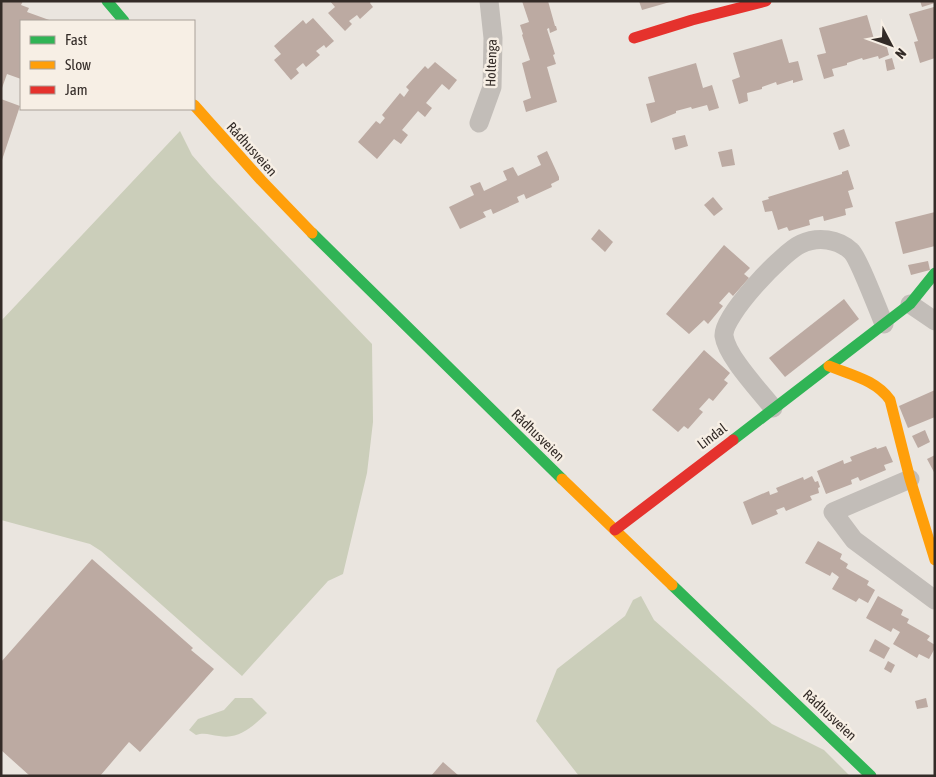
<svg xmlns="http://www.w3.org/2000/svg" width="936" height="777" font-family="'Asap Condensed',sans-serif">
  <style>
    .green { fill: #cbceba }
    .building { fill: #bcaaa2 }
    .lines { fill: none; stroke-linecap: round; stroke-linejoin: round }
    .street { stroke: #c2bdb8; stroke-width: 19 }
    .fast { stroke: #30b455; stroke-width: 11 }
    .slow { stroke: #ff9f0a; stroke-width: 11 }
    .jam { stroke: #e5322d; stroke-width: 11 }
    .labels { text-anchor: middle; dominant-baseline: central; stroke-width: 5; stroke-linejoin: round; paint-order: stroke }
    .street-label { font-size: 14px; fill: #332b27; stroke: #f7efe5 }
  </style>
  <rect width="100%" height="100%" fill="#eae5df"/>
  <g class="green">
    <path d="M 180,131 L 192,155 L 212,178 L 372,344 L 373,422 L 367,473 L 343,574 L 328,581 L 242,676 L 101,551 L 90,544 L 1,520 L 1,321 Z"/>
    <path d="M 641,596 L 654,620 L 772,724 L 824,750 L 850,776 L 579,776 L 536,721 L 557,669 L 625,616 L 633,600 Z"/>
    <path d="M 235,698 L 252,698 L 267,713 C 253,726 240,740 219,736 C 211,735 204,732 196,735 L 189,730 L 198,719 L 224,710 Z"/>
  </g>
  <g class="building">
    <path d="M 1,1 L 23,1 L 21,5 L 29,8 L 27,12 L 52,21 L 21,21 L 21,79 L 7,74 L 2,88 Z"/>
    <path d="M 330,1 L 371,1 L 370,3 L 373,7 L 360,19 L 357,15 L 349,21 L 352,24 L 345,31 L 328,13 L 335,7 Z"/>
    <path d="M 522,1 L 548,1 L 555,26 L 556,26 L 557,30 L 550,33 L 549,28 L 547,29 L 555,54 L 553,55 L 556,64 L 547,67 L 557,102 L 526,112 L 523,101 L 531,98 L 522,63 L 530,60 L 522,35 L 523,34 L 520,25 L 529,22 Z"/>
    <path d="M 639,1 L 670,1 L 670,2 L 642,10 Z"/>
    <path d="M 920,1 L 935,1 L 935,3 L 922,7 Z"/>
    <path d="M 934,7 L 935,58 L 920,63 L 914,42 L 918,41 L 909,14 Z"/>
    <path d="M 867,15 L 874,39 L 884,36 L 889,55 L 879,59 L 878,56 L 863,60 L 862,58 L 847,63 L 847,65 L 832,69 L 834,76 L 824,79 L 817,55 L 826,53 L 819,28 Z"/>
    <path d="M 313,18 L 334,41 L 326,48 L 324,45 L 316,51 L 320,55 L 306,67 L 303,63 L 296,69 L 299,73 L 291,80 L 274,60 L 281,54 L 274,46 L 303,20 L 306,24 Z"/>
    <path d="M 782,39 L 789,63 L 798,61 L 803,80 L 793,83 L 793,80 L 777,85 L 776,82 L 762,87 L 762,89 L 747,93 L 748,101 L 739,104 L 732,80 L 740,77 L 733,53 Z"/>
    <path d="M 892,58 L 895,69 L 887,71 L 885,60 Z"/>
    <path d="M 435,62 L 457,80 L 449,90 L 442,84 L 426,103 L 432,108 L 425,117 L 418,111 L 402,130 L 408,135 L 401,144 L 394,139 L 377,159 L 358,142 L 376,121 L 380,124 L 385,118 L 382,115 L 400,93 L 404,97 L 409,90 L 406,87 L 425,66 L 428,69 Z"/>
    <path d="M 696,63 L 703,88 L 712,85 L 719,108 L 709,111 L 707,105 L 692,109 L 691,107 L 676,111 L 676,113 L 651,123 L 646,104 L 655,102 L 648,77 Z"/>
    <path d="M 1,99 L 20,106 L 2,160 L 1,159 Z"/>
    <path d="M 844,129 L 850,146 L 839,150 L 833,133 Z"/>
    <path d="M 685,135 L 688,146 L 675,150 L 672,138 Z"/>
    <path d="M 732,149 L 735,165 L 722,167 L 718,152 Z"/>
    <path d="M 547,151 L 559,177 L 559,180 L 551,184 L 552,187 L 526,199 L 524,194 L 517,197 L 519,202 L 493,214 L 491,209 L 483,212 L 486,217 L 460,229 L 449,207 L 474,195 L 470,186 L 480,182 L 484,191 L 507,180 L 503,171 L 513,167 L 518,176 L 541,165 L 537,156 Z"/>
    <path d="M 848,170 L 854,189 L 848,191 L 853,207 L 845,209 L 846,215 L 824,221 L 823,216 L 815,218 L 809,220 L 810,225 L 789,231 L 787,227 L 778,230 L 772,211 L 765,212 L 762,201 L 769,199 L 768,197 L 842,174 L 842,172 Z"/>
    <path d="M 713,197 L 723,209 L 714,216 L 704,205 Z"/>
    <path d="M 935,212 L 935,246 L 903,254 L 895,222 Z"/>
    <path d="M 599,229 L 613,242 L 605,252 L 591,239 Z"/>
    <path d="M 724,245 L 750,268 L 744,274 L 749,278 L 733,296 L 729,292 L 719,303 L 723,306 L 708,324 L 704,320 L 689,334 L 666,314 Z"/>
    <path d="M 928,261 L 930,270 L 911,275 L 908,265 Z"/>
    <path d="M 844,299 L 859,319 L 785,377 L 769,358 Z"/>
    <path d="M 704,350 L 730,373 L 724,380 L 728,383 L 713,401 L 709,398 L 699,409 L 703,412 L 688,429 L 684,426 L 678,432 L 652,410 Z"/>
    <path d="M 935,390 L 935,417 L 908,428 L 899,406 Z"/>
    <path d="M 925,430 L 930,442 L 918,448 L 912,436 Z"/>
    <path d="M 886,446 L 893,462 L 884,465 L 886,470 L 860,481 L 858,477 L 851,480 L 852,484 L 826,494 L 817,471 L 843,460 L 844,464 L 852,461 L 850,457 L 876,447 L 877,449 Z"/>
    <path d="M 935,455 L 935,474 L 927,459 Z"/>
    <path d="M 812,476 L 815,482 L 818,481 L 820,487 L 818,488 L 819,493 L 810,496 L 812,500 L 786,511 L 784,507 L 776,510 L 778,514 L 752,525 L 743,502 L 769,491 L 770,495 L 778,492 L 776,488 L 803,477 L 804,480 Z"/>
    <path d="M 818,541 L 842,554 L 840,559 L 848,564 L 846,568 L 869,581 L 867,585 L 875,590 L 868,603 L 859,598 L 856,602 L 832,589 L 839,577 L 832,572 L 830,576 L 805,563 Z"/>
    <path d="M 92,559 L 193,648 L 191,650 L 214,669 L 140,752 L 129,742 L 100,776 L 30,776 L 1,750 L 1,662 Z"/>
    <path d="M 878,596 L 903,610 L 901,615 L 909,619 L 907,623 L 930,636 L 927,640 L 935,645 L 935,648 L 929,659 L 919,654 L 917,658 L 893,644 L 900,632 L 893,628 L 891,632 L 866,618 Z"/>
    <path d="M 875,639 L 890,648 L 884,659 L 869,651 Z"/>
    <path d="M 888,661 L 895,665 L 891,673 L 884,669 Z"/>
    <path d="M 926,698 L 928,707 L 917,709 L 915,701 Z"/>
    <path d="M 443,762 L 459,776 L 431,776 Z"/>
  </g>
  <g class="lines">
    <g class="street">
      <path d="M 479,123 L 492,87 L 493,38 L 489,1"/>
      <path d="M 910,304 L 935,321"/>
      <path d="M 773,408 C 760,391 727,357 724,336 C 722,316 783,252 801,244 C 818,236 838,239 851,251 C 858,257 879,312 884,324"/>
      <path d="M 910,479 L 833,512 L 854,540 L 935,600"/>
    </g>
    <g class="fast">
      <path d="M 107,1 L 124,21"/>
      <path d="M 312,233 L 562,479"/>
      <path d="M 733,440 L 910,304 L 935,273"/>
      <path d="M 672,585 L 871,776"/>
    </g>
    <g class="slow">
      <path d="M 194,105 L 261,180 L 312,233"/>
      <path d="M 829,366 C 851,375 876,380 890,400 L 910,479 L 935,560"/>
      <path d="M 562,479 L 672,585"/>
    </g>
    <g class="jam">
      <path d="M 634,38 L 692,20 L 766,1"/>
      <path d="M 615,530 L 733,440"/>
    </g>
  </g>
  <g class="labels">
    <g class="street-label">
      <text transform="translate(491 63) rotate(-88)">Holtenga</text>
      <text transform="translate(252 149) rotate(48)">Rådhusveien</text>
      <text transform="translate(538 435) rotate(44)">Rådhusveien</text>
      <text transform="translate(712 436) rotate(-37)">Lindal</text>
      <text transform="translate(830 715) rotate(43)">Rådhusveien</text>
    </g>
  </g>
  <rect width="936" height="777" fill="none" stroke="#332b27" stroke-width="5"/>
  <rect x="20" y="20" width="175" height="90" fill="#f7efe5" stroke="#a9a199"/>
  <rect x="30" y="36" width="25" height="8" fill="#30b455" stroke="#a9a199"/>
  <text x="65" y="45" font-size="15" fill="#332b27">Fast</text>
  <rect x="30" y="61" width="25" height="8" fill="#ff9f0a" stroke="#a9a199"/>
  <text x="65" y="70" font-size="15" fill="#332b27">Slow</text>
  <rect x="30" y="86" width="25" height="8" fill="#e5322d" stroke="#a9a199"/>
  <text x="65" y="95" font-size="15" fill="#332b27">Jam</text>
  <g transform="translate(891 45) rotate(131)" stroke="#f7efe5" stroke-width="4" paint-order="stroke">
  <path d="M0-4L9 19L0 12L-9 19Z" fill="#332b27"/>
  <text y="-8" font-size="14" font-weight="bold" text-anchor="middle" fill="#332b27">N</text>
  </g>
</svg>
